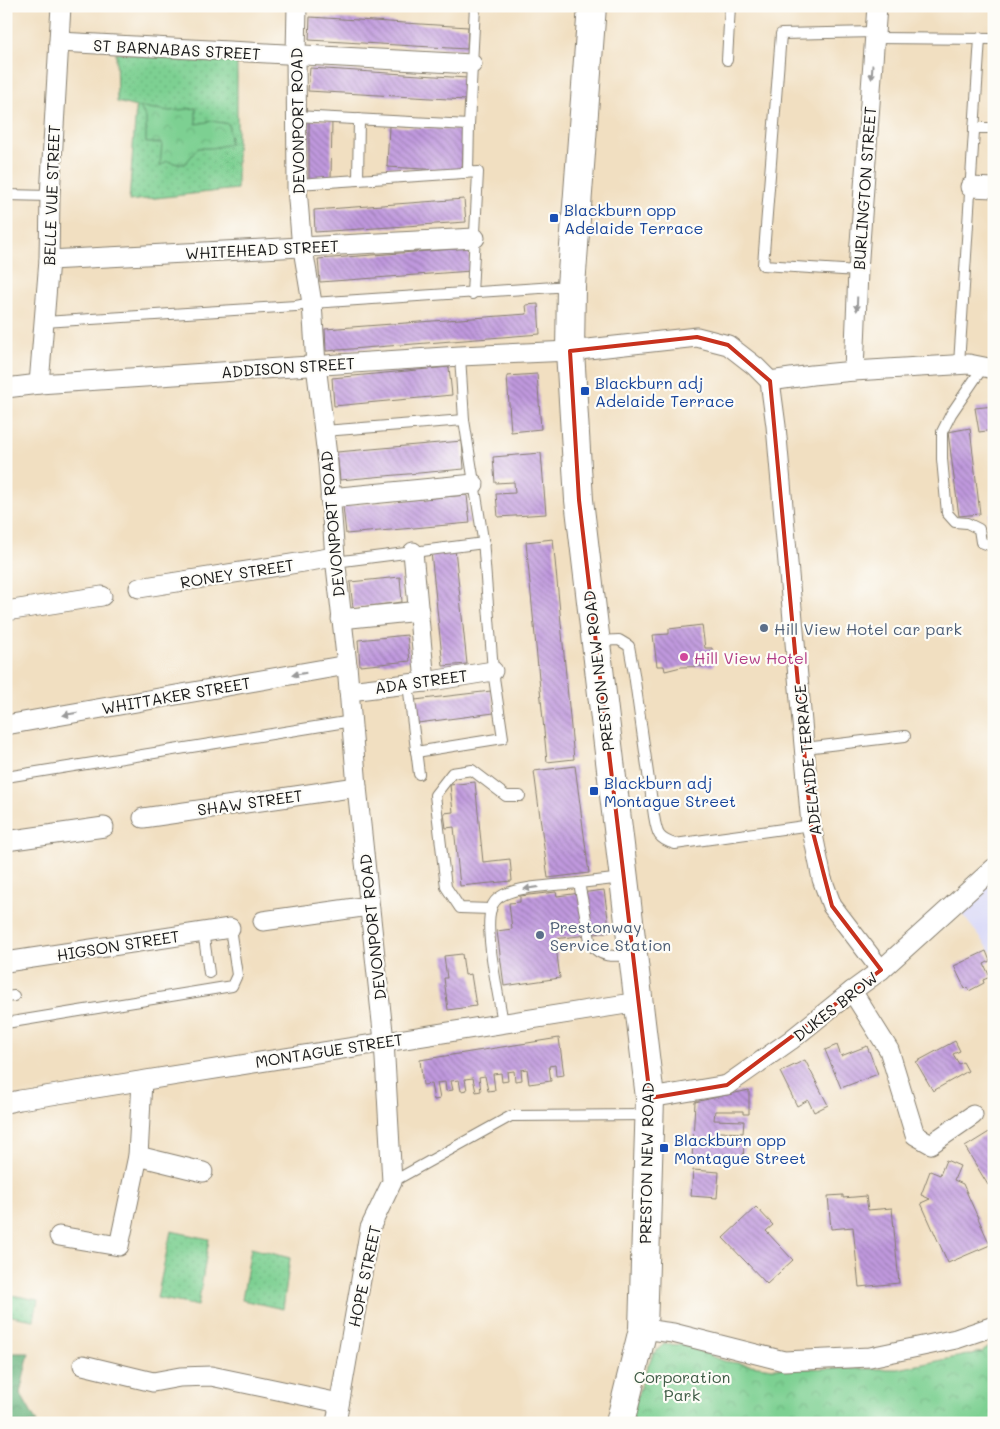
<svg xmlns="http://www.w3.org/2000/svg" width="1000" height="1429" font-family="Mali,sans-serif">
  <style>
    .built { fill: #d7d7f8 }
    .grass { fill: url(#grass-dots); stroke: #4c7657 }
    .forest { fill: url(#forest-crowns); stroke: #41674c }
    .park { fill: url(#park-crowns); stroke: #4c7657 }
    .building { fill: url(#building-back-hatch) }
    .lines { fill: none; stroke-linecap: round; stroke-linejoin: round }
    .service-casing { stroke: #867e6e; stroke-width: 12 }
    .minor-casing { stroke: #867e6e; stroke-width: 21 }
    .trunk-casing { stroke: #867e6e; stroke-width: 30 }
    .service { stroke: #fff; stroke-width: 10 }
    .minor { stroke: #fff; stroke-width: 19 }
    .trunk { stroke: #fff; stroke-width: 28 }
    .oneway { fill: #999 }
    .marked { fill: none; stroke: #c8321e; stroke-width: 4; stroke-linejoin: round }
    .transit-dot { fill: #1a4fb4; stroke: #fdfcf7; stroke-width: 2 }
    .service-dot { fill: #5c6f8a; stroke: #fdfcf7; stroke-width: 2 }
    .hotel-dot { fill: #d1479c; stroke: #fdfcf7; stroke-width: 2 }
    .labels { text-anchor: middle; dominant-baseline: central; stroke-width: 4.5; stroke-linejoin: round; paint-order: stroke }
    .street-label { font-size: 16px; fill: #1c1c1c; stroke: #fdfcf7 }
    .transit-label { font-size: 16px; fill: #164399; stroke: #fdfcf7; text-anchor: start }
    .service-label { font-size: 16px; fill: #4e5e75; stroke: #fdfcf7; text-anchor: start }
    .hotel-label { font-size: 16px; fill: #b23c85; stroke: #fdfcf7; text-anchor: start }
    .park-label { font-size: 16px; fill: #3e5b45; stroke: #fdfcf7 }
  </style>
  <defs>
    <pattern id="grass-dots" width="8" height="8" patternUnits="userSpaceOnUse" patternTransform="scale(1.25)"><rect width="8" height="8" fill="#7dd092"/><path d="M2 2h.1M6 6h.1" fill="none" stroke="#6bb27d" stroke-width="1.8" stroke-linecap="round"/></pattern>
    <pattern id="forest-crowns" width="20" height="18" patternUnits="userSpaceOnUse" patternTransform="scale(1.25)"><rect width="20" height="18" fill="#66b27c"/><path d="M2 6a3 3 0 1 1 6 0M12 15a3 3 0 1 1 6 0" fill="none" stroke="#539065"/></pattern>
    <pattern id="park-crowns" width="20" height="18" patternUnits="userSpaceOnUse" patternTransform="scale(1.25)"><rect width="20" height="18" fill="#7dd092"/><path d="M2 6a3 3 0 1 1 6 0M12 15a3 3 0 1 1 6 0" fill="none" stroke="#6bb27d"/></pattern>
    <pattern id="building-back-hatch" width="6" height="6" patternUnits="userSpaceOnUse" patternTransform="scale(1.25)"><rect width="6" height="6" fill="#c099de"/><path d="M-1 5l2 2M0 0l6 6M5-1l2 2" fill="none" stroke="#9b7cb3"/></pattern>
  </defs>
  <rect width="100%" height="100%" fill="#fdfcf7"/>
  <filter id="ink" filterUnits="userSpaceOnUse"><feTurbulence type="fractalNoise" baseFrequency=".02" numOctaves="2"/><feDisplacementMap in="SourceGraphic" scale="10" xChannelSelector="R" yChannelSelector="G"/><feConvolveMatrix kernelMatrix="1 2 1 2 8 2 1 2 1" color-interpolation-filters="sRGB"/></filter>
  <filter id="wash" filterUnits="userSpaceOnUse"><feTurbulence type="fractalNoise" baseFrequency=".0096" numOctaves="4" result="noise"/><feDisplacementMap in="SourceGraphic" scale="20" xChannelSelector="R" yChannelSelector="G"/><feGaussianBlur stdDeviation="1.12" result="paint"/><feColorMatrix in="noise" values="0 0 0 0 0 0 0 0 0 0 0 0 0 0 0 0 0 1.4 0 .05"/><feComposite in="paint" operator="in"/></filter>
  <g filter="url(#wash)">
    <rect width="100%" height="100%" fill="#f1dfc1"/>
    <path class="built" d="M 994,881 L 994,955 L 958,909 Z"/>
    <g class="grass">
      <path d="M 116,53 L 237,57 L 237,189 L 129,201 L 136,107 L 117,102 Z"/>
      <path d="M 171,1231 L 209,1239 L 198,1306 L 157,1298 Z"/>
      <path d="M 251,1248 L 290,1258 L 283,1309 L 242,1300 Z"/>
      <path d="M 6,1294 L 38,1300 L 34,1320 L 6,1315 Z"/>
    </g>
    <path class="forest" d="M 6,1353 L 29,1353 L 20,1393 L 37,1423 L 6,1423 Z"/>
    <g class="park">
      <path d="M 140,107 L 170,111 L 196,108 L 196,124 L 212,121 L 229,124 L 230,144 L 212,148 L 198,148 L 185,164 L 178,164 L 167,161 L 160,166 L 162,143 L 146,143 L 146,118 Z"/>
      <path d="M 664,1344 L 684,1345 L 723,1361 L 772,1368 L 898,1369 L 982,1352 L 994,1344 L 994,1423 L 629,1423 L 644,1375 L 653,1354 Z"/>
    </g>
    <g id="blocks">
      <g class="building">
        <path d="M 310,17 L 468,27 L 467,49 L 309,40 Z"/>
        <path d="M 310,68 L 467,78 L 466,100 L 308,91 Z"/>
        <path d="M 309,120 L 332,120 L 331,180 L 309,180 Z"/>
        <path d="M 389,126 L 464,130 L 462,171 L 387,167 Z"/>
        <path d="M 464,199 L 466,222 L 315,232 L 314,210 Z"/>
        <path d="M 469,248 L 471,271 L 320,282 L 318,259 Z"/>
        <path d="M 538,304 L 540,334 L 326,351 L 325,329 L 527,314 L 526,305 Z"/>
        <path d="M 449,367 L 452,395 L 334,406 L 332,378 Z"/>
        <path d="M 537,374 L 541,429 L 511,432 L 507,376 Z"/>
        <path d="M 994,406 L 994,430 L 979,432 L 975,408 Z"/>
        <path d="M 970,428 L 980,514 L 959,516 L 948,432 Z"/>
        <path d="M 462,441 L 464,469 L 340,480 L 337,452 Z"/>
        <path d="M 541,453 L 546,514 L 498,517 L 496,494 L 515,493 L 514,482 L 495,483 L 493,457 Z"/>
        <path d="M 467,495 L 470,523 L 346,534 L 343,506 Z"/>
        <path d="M 989,513 L 994,513 L 994,537 L 987,537 Z"/>
        <path d="M 553,539 L 574,759 L 547,762 L 526,542 Z"/>
        <path d="M 455,549 L 467,664 L 443,666 L 431,552 Z"/>
        <path d="M 400,577 L 402,602 L 353,608 L 350,582 Z"/>
        <path d="M 702,625 L 705,648 L 712,648 L 714,666 L 681,667 L 665,671 L 664,666 L 657,666 L 653,635 L 669,634 L 669,629 Z"/>
        <path d="M 407,635 L 410,661 L 360,666 L 358,640 Z"/>
        <path d="M 491,691 L 494,713 L 418,723 L 415,700 Z"/>
        <path d="M 575,766 L 589,873 L 548,878 L 534,771 Z"/>
        <path d="M 475,782 L 483,862 L 510,859 L 512,881 L 460,886 L 454,827 L 446,828 L 444,813 L 453,812 L 450,785 Z"/>
        <path d="M 604,890 L 610,932 L 555,939 L 560,978 L 504,986 L 497,931 L 512,929 L 509,903 L 520,902 L 520,896 L 556,892 L 557,896 Z"/>
        <path d="M 986,951 L 990,961 L 984,964 L 990,977 L 983,980 L 984,983 L 969,991 L 967,987 L 965,989 L 954,966 Z"/>
        <path d="M 462,954 L 465,975 L 471,974 L 476,1006 L 448,1010 L 444,978 L 447,978 L 444,956 Z"/>
        <path d="M 559,1038 L 564,1075 L 556,1076 L 555,1065 L 549,1066 L 551,1081 L 529,1084 L 527,1069 L 521,1070 L 522,1080 L 515,1081 L 514,1071 L 507,1072 L 508,1081 L 502,1082 L 501,1073 L 493,1074 L 495,1090 L 488,1091 L 485,1076 L 479,1077 L 481,1091 L 476,1092 L 473,1078 L 465,1079 L 467,1090 L 461,1091 L 459,1080 L 451,1081 L 453,1090 L 446,1091 L 445,1082 L 437,1083 L 440,1099 L 434,1100 L 431,1084 L 423,1085 L 420,1060 Z"/>
        <path d="M 955,1041 L 960,1051 L 953,1054 L 959,1064 L 963,1062 L 968,1071 L 933,1091 L 916,1062 Z"/>
        <path d="M 837,1045 L 841,1056 L 867,1046 L 878,1074 L 841,1088 L 825,1050 Z"/>
        <path d="M 805,1060 L 828,1105 L 814,1112 L 808,1100 L 797,1106 L 780,1072 Z"/>
        <path d="M 749,1090 L 749,1114 L 743,1114 L 743,1111 L 715,1111 L 714,1120 L 744,1121 L 743,1133 L 720,1132 L 720,1140 L 744,1140 L 743,1163 L 719,1162 L 719,1158 L 692,1160 L 695,1102 Z"/>
        <path d="M 994,1129 L 994,1182 L 988,1185 L 965,1147 Z"/>
        <path d="M 946,1160 L 960,1166 L 954,1180 L 963,1184 L 990,1245 L 948,1263 L 921,1203 L 930,1199 L 921,1195 L 930,1171 L 940,1175 Z"/>
        <path d="M 693,1170 L 719,1172 L 717,1198 L 691,1196 Z"/>
        <path d="M 843,1195 L 843,1198 L 866,1196 L 868,1210 L 892,1208 L 899,1283 L 859,1287 L 853,1227 L 831,1229 L 828,1196 Z"/>
        <path d="M 756,1207 L 773,1225 L 766,1231 L 793,1260 L 767,1284 L 723,1238 Z"/>
      </g>
    </g>
  </g>
  <g filter="url(#ink)">
    <use href="#blocks" fill-opacity="0" stroke="#867e6e" stroke-width="1"/>
    <g class="lines">
      <g class="service-casing">
        <g id="service">
          <path d="M 875,38 L 994,39"/>
          <path d="M 727,60 L 730,6"/>
          <path d="M 296,116 L 469,125 L 475,6"/>
          <path d="M 974,128 L 994,128"/>
          <path d="M 468,172 L 469,124"/>
          <path d="M 358,180 L 359,119"/>
          <path d="M 298,184 L 478,172 L 472,294"/>
          <path d="M 6,195 L 50,196"/>
          <path d="M 858,271 L 763,265 L 781,34 L 875,32"/>
          <path d="M 44,322 L 296,306 L 312,303 L 570,286"/>
          <path d="M 959,364 L 980,38"/>
          <path d="M 983,367 L 951,414 L 942,432 L 942,459 L 947,513 L 955,522 L 967,523 L 979,529 L 981,542 L 994,547"/>
          <path d="M 324,431 L 464,420"/>
          <path d="M 335,562 L 484,543"/>
          <path d="M 598,641 L 619,640 L 629,646 L 634,674 L 654,816 C 657,834 658,839 675,844 L 811,825"/>
          <path d="M 408,684 L 419,774"/>
          <path d="M 805,748 L 905,736"/>
          <path d="M 416,752 L 503,738 L 493,671 L 483,539 L 464,420 L 460,356"/>
          <path d="M 6,777 L 352,721"/>
          <path d="M 623,878 L 579,883 L 591,945 C 602,959 616,956 632,955"/>
          <path d="M 491,909 L 460,908 L 446,887 L 435,795 L 452,773 L 472,770 L 506,796 L 520,796"/>
          <path d="M 203,931 L 209,973"/>
          <path d="M 6,997 L 14,996"/>
          <path d="M 6,1023 L 232,986 L 237,975 L 230,928"/>
          <path d="M 503,1023 C 499,997 484,931 491,909 C 493,902 497,898 503,895 C 520,886 560,885 579,883"/>
          <path d="M 392,1182 L 511,1116 L 649,1115"/>
        </g>
      </g>
      <g class="minor-casing">
        <g id="minor">
          <path d="M 297,6 L 296,54 L 297,188 L 301,237 L 312,303 L 316,365 L 328,464 L 335,557 L 347,665 L 357,787 L 384,1041 L 392,1182 L 370,1228 L 336,1423"/>
          <path d="M 59,42 L 472,64"/>
          <path d="M 970,187 L 994,188"/>
          <path d="M 49,260 L 475,238"/>
          <path d="M 854,371 L 858,271 L 877,6"/>
          <path d="M 770,381 L 812,375 L 854,371 L 969,364 L 994,369"/>
          <path d="M 39,384 L 49,260 L 50,196 L 61,6"/>
          <path d="M 6,388 L 39,384 L 460,356 L 570,351 L 697,337 L 728,345 L 755,366 L 770,381 L 776,426 L 811,825 L 822,879 L 832,906 L 881,970"/>
          <path d="M 330,498 L 474,484"/>
          <path d="M 413,552 L 425,682"/>
          <path d="M 139,588 L 335,557"/>
          <path d="M 6,611 L 102,596"/>
          <path d="M 341,619 L 419,611"/>
          <path d="M 349,691 L 425,682 L 493,671"/>
          <path d="M 6,725 L 347,665"/>
          <path d="M 143,818 L 357,787"/>
          <path d="M 6,841 L 104,827"/>
          <path d="M 263,921 L 369,906"/>
          <path d="M 6,962 L 230,928"/>
          <path d="M 852,991 L 889,1050 L 915,1135 L 931,1144 L 973,1115"/>
          <path d="M 650,1098 L 727,1085 L 791,1040 L 852,991 L 881,970 L 994,868"/>
          <path d="M 6,1103 L 20,1100 L 639,1002"/>
          <path d="M 138,1156 L 203,1172"/>
          <path d="M 59,1236 L 119,1246 L 138,1156 L 142,1081"/>
          <path d="M 643,1329 L 673,1333 L 784,1361 L 870,1357 L 956,1339 L 994,1326"/>
          <path d="M 83,1365 L 153,1382 L 180,1377 L 211,1376 L 339,1403"/>
        </g>
      </g>
      <g class="trunk-casing">
        <path id="trunk" d="M 592,6 L 571,286 L 570,351 L 579,500 L 650,1098 L 643,1329 L 620,1423"/>
      </g>
      <use href="#service" class="service"/>
      <use href="#minor" class="minor"/>
      <use href="#trunk" class="trunk"/>
    </g>
    <defs><path id="oneway-solid" d="M-6-.8H1V-3.2L6.5 0L1 3.2V.8H-6Z" transform="scale(1.25)"/></defs>
    <g class="oneway">
      <use href="#oneway-solid" transform="translate(872 72) rotate(94)"/>
      <use href="#oneway-solid" transform="translate(857 304) rotate(92)"/>
      <use href="#oneway-solid" transform="translate(299 674) rotate(170)"/>
      <use href="#oneway-solid" transform="translate(70 714) rotate(170)"/>
      <use href="#oneway-solid" transform="translate(531 888) rotate(172)"/>
    </g>
  </g>
  <path class="marked" d="M 697,337 L 728,345 L 770,381 L 811,825 L 832,906 L 881,970 L 727,1085 L 650,1098 L 579,500 L 570,351 Z"/>
  <g class="transit-dot">
    <rect x="549" y="213" width="10" height="10" rx="2.5"/>
    <rect x="580" y="386" width="10" height="10" rx="2.5"/>
    <rect x="589" y="786" width="10" height="10" rx="2.5"/>
    <rect x="659" y="1143" width="10" height="10" rx="2.5"/>
  </g>
  <g class="service-dot">
    <circle cx="764" cy="628" r="5"/>
    <circle cx="540" cy="935" r="5"/>
  </g>
  <circle class="hotel-dot" cx="684" cy="657" r="5"/>
  <g class="labels">
    <g class="street-label">
      <text transform="translate(177 49) rotate(3)">ST BARNABAS STREET</text>
      <text transform="translate(297 121) rotate(-91)">DEVONPORT ROAD</text>
      <text transform="translate(864 188) rotate(-86)">BURLINGTON STREET</text>
      <text transform="translate(51 195) rotate(-88)">BELLE VUE STREET</text>
      <text transform="translate(262 249) rotate(-3)">WHITEHEAD STREET</text>
      <text transform="translate(288 367) rotate(-4)">ADDISON STREET</text>
      <text transform="translate(332 524) rotate(-95)">DEVONPORT ROAD</text>
      <text transform="translate(237 573) rotate(-9)">RONEY STREET</text>
      <text transform="translate(598 671) rotate(-97)">PRESTON NEW ROAD</text>
      <text transform="translate(421 681) rotate(-8)">ADA STREET</text>
      <text transform="translate(176 695) rotate(-10)">WHITTAKER STREET</text>
      <text transform="translate(807 760) rotate(-96)">ADELAIDE TERRACE</text>
      <text transform="translate(250 802) rotate(-8)">SHAW STREET</text>
      <text transform="translate(372 927) rotate(-96)">DEVONPORT ROAD</text>
      <text transform="translate(118 945) rotate(-9)">HIGSON STREET</text>
      <text transform="translate(835 1006) rotate(-38)">DUKES BROW</text>
      <text transform="translate(329 1050) rotate(-9)">MONTAGUE STREET</text>
      <text transform="translate(646 1163) rotate(-89)">PRESTON NEW ROAD</text>
      <text transform="translate(364 1276) rotate(-78)">HOPE STREET</text>
    </g>
    <g class="transit-label">
      <text x="564" y="209">Blackburn opp<tspan x="564" dy="18">Adelaide Terrace</tspan></text>
      <text x="595" y="382">Blackburn adj<tspan x="595" dy="18">Adelaide Terrace</tspan></text>
      <text x="604" y="782">Blackburn adj<tspan x="604" dy="18">Montague Street</tspan></text>
      <text x="674" y="1139">Blackburn opp<tspan x="674" dy="18">Montague Street</tspan></text>
    </g>
    <g class="service-label">
      <text x="774" y="628">Hill View Hotel car park</text>
      <text x="550" y="926">Prestonway<tspan x="550" dy="18">Service Station</tspan></text>
    </g>
    <g class="hotel-label">
      <text x="694" y="657">Hill View Hotel</text>
    </g>
    <g class="park-label">
      <text x="682" y="1376">Corporation<tspan x="682" dy="18">Park</tspan></text>
    </g>
  </g>
  <rect width="1000" height="1429" fill="none" stroke="#fdfcf7" stroke-width="25"/>
</svg>
